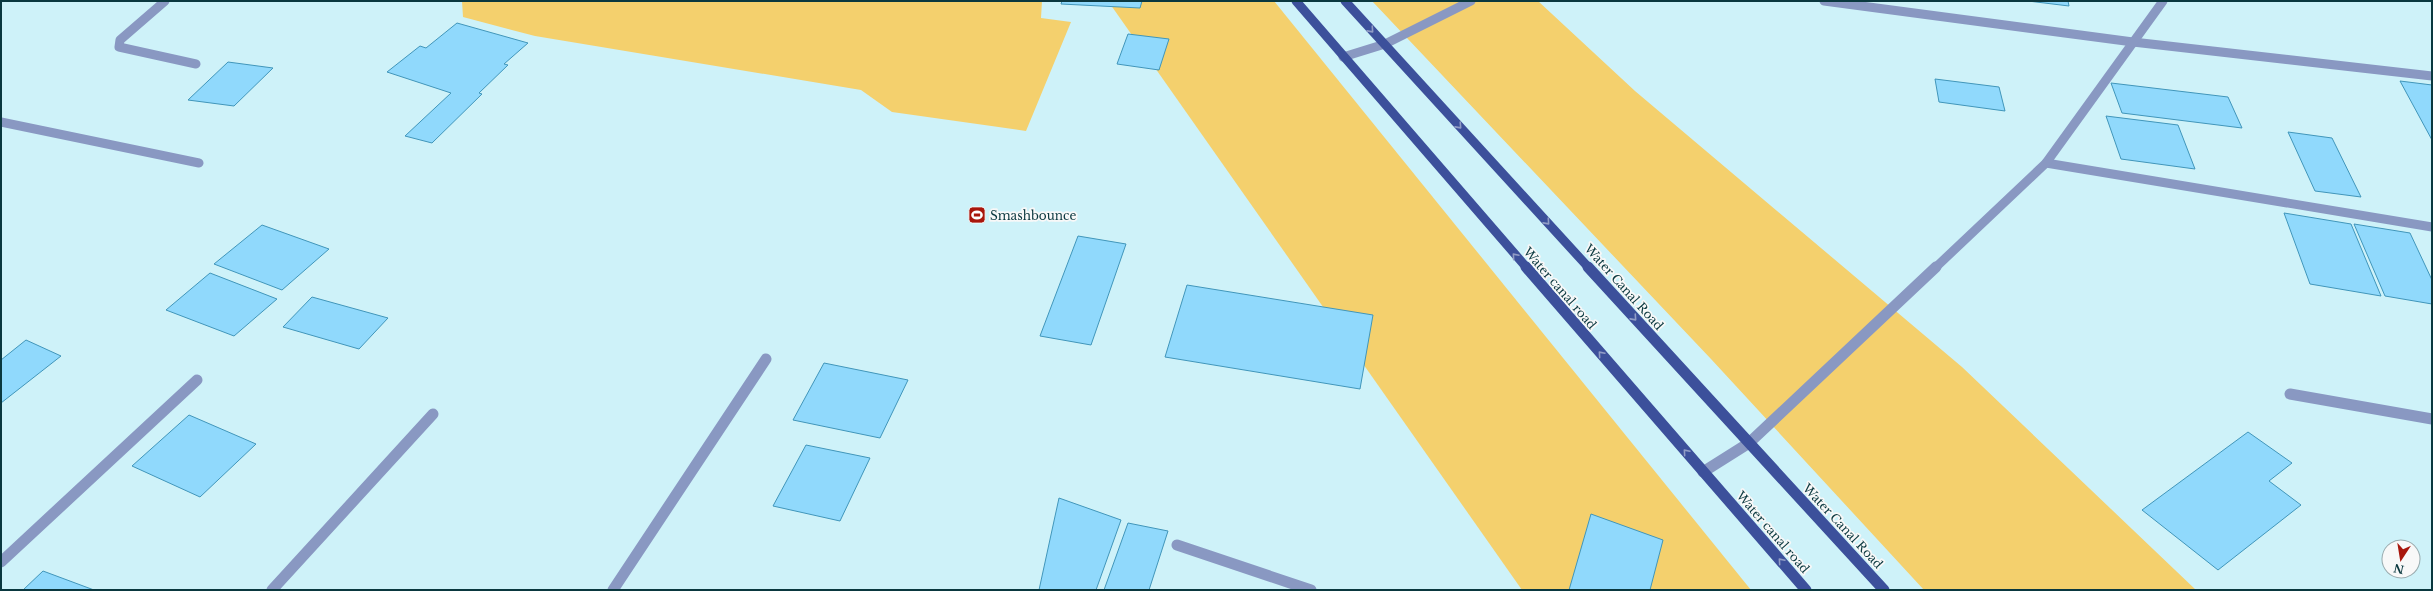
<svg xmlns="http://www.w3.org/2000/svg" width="2433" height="591" font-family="'Libre Baskerville',serif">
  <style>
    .green { fill: #f4d06d }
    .building { fill: #90d9fc; stroke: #4196ba }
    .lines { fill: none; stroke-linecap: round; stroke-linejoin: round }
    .minor-far1 { stroke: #8998c2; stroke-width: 9 }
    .minor { stroke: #8998c2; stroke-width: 11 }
    .major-far1 { stroke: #3c509b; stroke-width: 9 }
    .major { stroke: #3c509b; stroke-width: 11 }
    .oneway { stroke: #919cc5 }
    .labels { text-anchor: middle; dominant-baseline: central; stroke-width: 3.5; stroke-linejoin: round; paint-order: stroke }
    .poi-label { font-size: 12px; fill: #0a383f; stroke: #f8f8f8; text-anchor: start }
    .street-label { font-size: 12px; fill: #0a383f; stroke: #f8f8f8 }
  </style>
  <rect width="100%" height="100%" fill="#cef2f9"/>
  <g class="green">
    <path d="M 462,1 L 1042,1 L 1041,18 L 1071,22 L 1026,131 L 892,112 L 861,90 L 535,36 L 463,17 Z"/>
    <path d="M 1108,1 L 1274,1 L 1751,590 L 1522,590 Z"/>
    <path d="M 1372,1 L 1538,1 L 1635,91 L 1962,367 L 2196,590 L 1924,590 L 1711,359 Z"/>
  </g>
  <g class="building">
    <path d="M 1062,1 L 1142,1 L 1140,8 L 1061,4 Z"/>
    <path d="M 2028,1 L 2068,1 L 2069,6 Z"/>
    <path d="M 457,23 L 528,43 L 504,64 L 508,65 L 479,93 L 482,94 L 432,143 L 405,136 L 451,93 L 387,72 L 420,46 L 426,48 Z"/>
    <path d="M 1128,34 L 1169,39 L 1159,70 L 1117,64 Z"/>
    <path d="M 228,62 L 273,68 L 234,106 L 188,100 Z"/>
    <path d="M 1935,79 L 1999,87 L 2005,111 L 1939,102 Z"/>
    <path d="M 2400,81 L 2432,85 L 2432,140 Z"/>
    <path d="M 2111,83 L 2228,97 L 2242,128 L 2122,113 Z"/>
    <path d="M 2106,116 L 2178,125 L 2195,169 L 2121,159 Z"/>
    <path d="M 2288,132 L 2332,138 L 2361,197 L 2315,191 Z"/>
    <path d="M 2284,213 L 2351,224 L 2381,296 L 2310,284 Z"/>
    <path d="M 2354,224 L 2410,233 L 2432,280 L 2432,304 L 2385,296 Z"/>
    <path d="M 262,225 L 329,249 L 282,290 L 214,264 Z"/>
    <path d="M 1078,236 L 1126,244 L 1091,345 L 1040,336 Z"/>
    <path d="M 210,273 L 277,299 L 234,336 L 166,310 Z"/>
    <path d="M 1187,285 L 1373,315 L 1360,389 L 1165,357 Z"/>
    <path d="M 312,297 L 388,318 L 359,349 L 283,327 Z"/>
    <path d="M 26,340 L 61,356 L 1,403 L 1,360 Z"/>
    <path d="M 824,363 L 908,380 L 880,438 L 793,420 Z"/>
    <path d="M 189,415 L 256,444 L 200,497 L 132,466 Z"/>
    <path d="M 2248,432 L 2292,463 L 2269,481 L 2301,505 L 2218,570 L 2142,510 Z"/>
    <path d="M 806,445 L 870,458 L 840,521 L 773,506 Z"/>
    <path d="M 1059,498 L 1121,520 L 1096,590 L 1039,590 Z"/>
    <path d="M 1591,514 L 1663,540 L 1650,590 L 1569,590 Z"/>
    <path d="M 1128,523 L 1168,531 L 1149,590 L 1104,590 Z"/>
    <path d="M 43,571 L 94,590 L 23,590 Z"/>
  </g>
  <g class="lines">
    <g class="minor-far1">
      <path d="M 165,1 L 120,40 L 119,47 L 196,64"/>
      <path d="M 1824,1 L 2133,42 L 2432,76"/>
      <path d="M 1343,57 L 1385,44 L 1471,1"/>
      <path d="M 1,122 L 199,163"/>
      <path d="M 2046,163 L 2432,227"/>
      <path d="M 1935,268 L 2046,163 L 2163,1"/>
    </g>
    <g class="minor">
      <path d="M 2290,394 L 2432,419"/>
      <path d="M 1703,472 L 1749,443 L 1936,267"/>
      <path d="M 1177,545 L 1311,590"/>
      <path d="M 1,562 L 197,380"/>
      <path d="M 272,590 L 433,414"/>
      <path d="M 613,590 L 766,359"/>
    </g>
    <g class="major-far1">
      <path d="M 1296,1 L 1527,268"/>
      <path d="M 1345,1 L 1589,268"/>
    </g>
    <g class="major">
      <path d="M 1526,267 L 1806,590"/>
      <path d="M 1588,267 L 1884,590"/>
    </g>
  </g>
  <defs><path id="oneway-chevron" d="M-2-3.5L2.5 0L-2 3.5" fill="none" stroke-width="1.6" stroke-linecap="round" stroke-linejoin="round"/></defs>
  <g class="oneway">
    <use href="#oneway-chevron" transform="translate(1371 30) rotate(48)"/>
    <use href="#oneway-chevron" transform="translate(1459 126) rotate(48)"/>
    <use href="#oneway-chevron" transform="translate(1547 222) rotate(48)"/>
    <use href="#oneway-chevron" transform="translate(1515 256) rotate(-131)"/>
    <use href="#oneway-chevron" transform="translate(1634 318) rotate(48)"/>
    <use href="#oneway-chevron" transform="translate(1601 354) rotate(-131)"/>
    <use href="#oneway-chevron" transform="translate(1686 452) rotate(-131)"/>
    <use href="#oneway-chevron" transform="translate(1781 561) rotate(-131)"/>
  </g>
  <defs>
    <g id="stadium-square" transform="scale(0.9)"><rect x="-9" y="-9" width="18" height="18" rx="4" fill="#a8160c" stroke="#f8f8f8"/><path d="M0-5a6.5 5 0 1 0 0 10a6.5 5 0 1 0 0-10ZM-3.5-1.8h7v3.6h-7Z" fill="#fff"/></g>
  </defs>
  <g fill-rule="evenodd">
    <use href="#stadium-square" x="977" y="215"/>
  </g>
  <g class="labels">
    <g class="poi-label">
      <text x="990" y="215">Smashbounce</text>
    </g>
    <g class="street-label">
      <text transform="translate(1624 287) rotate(48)">Water Canal Road</text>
      <text transform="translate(1560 288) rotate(49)">Water canal road</text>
      <text transform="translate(1843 526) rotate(47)">Water Canal Road</text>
      <text transform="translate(1773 532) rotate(49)">Water canal road</text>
    </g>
  </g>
  <rect width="2433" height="591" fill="none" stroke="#0a383f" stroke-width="4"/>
  <g transform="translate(2401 559) rotate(192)"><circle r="19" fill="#f8f8f8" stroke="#99abae"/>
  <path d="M0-3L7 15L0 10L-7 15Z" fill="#a8160c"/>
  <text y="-6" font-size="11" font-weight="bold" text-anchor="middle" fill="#0a383f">N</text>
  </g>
</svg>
